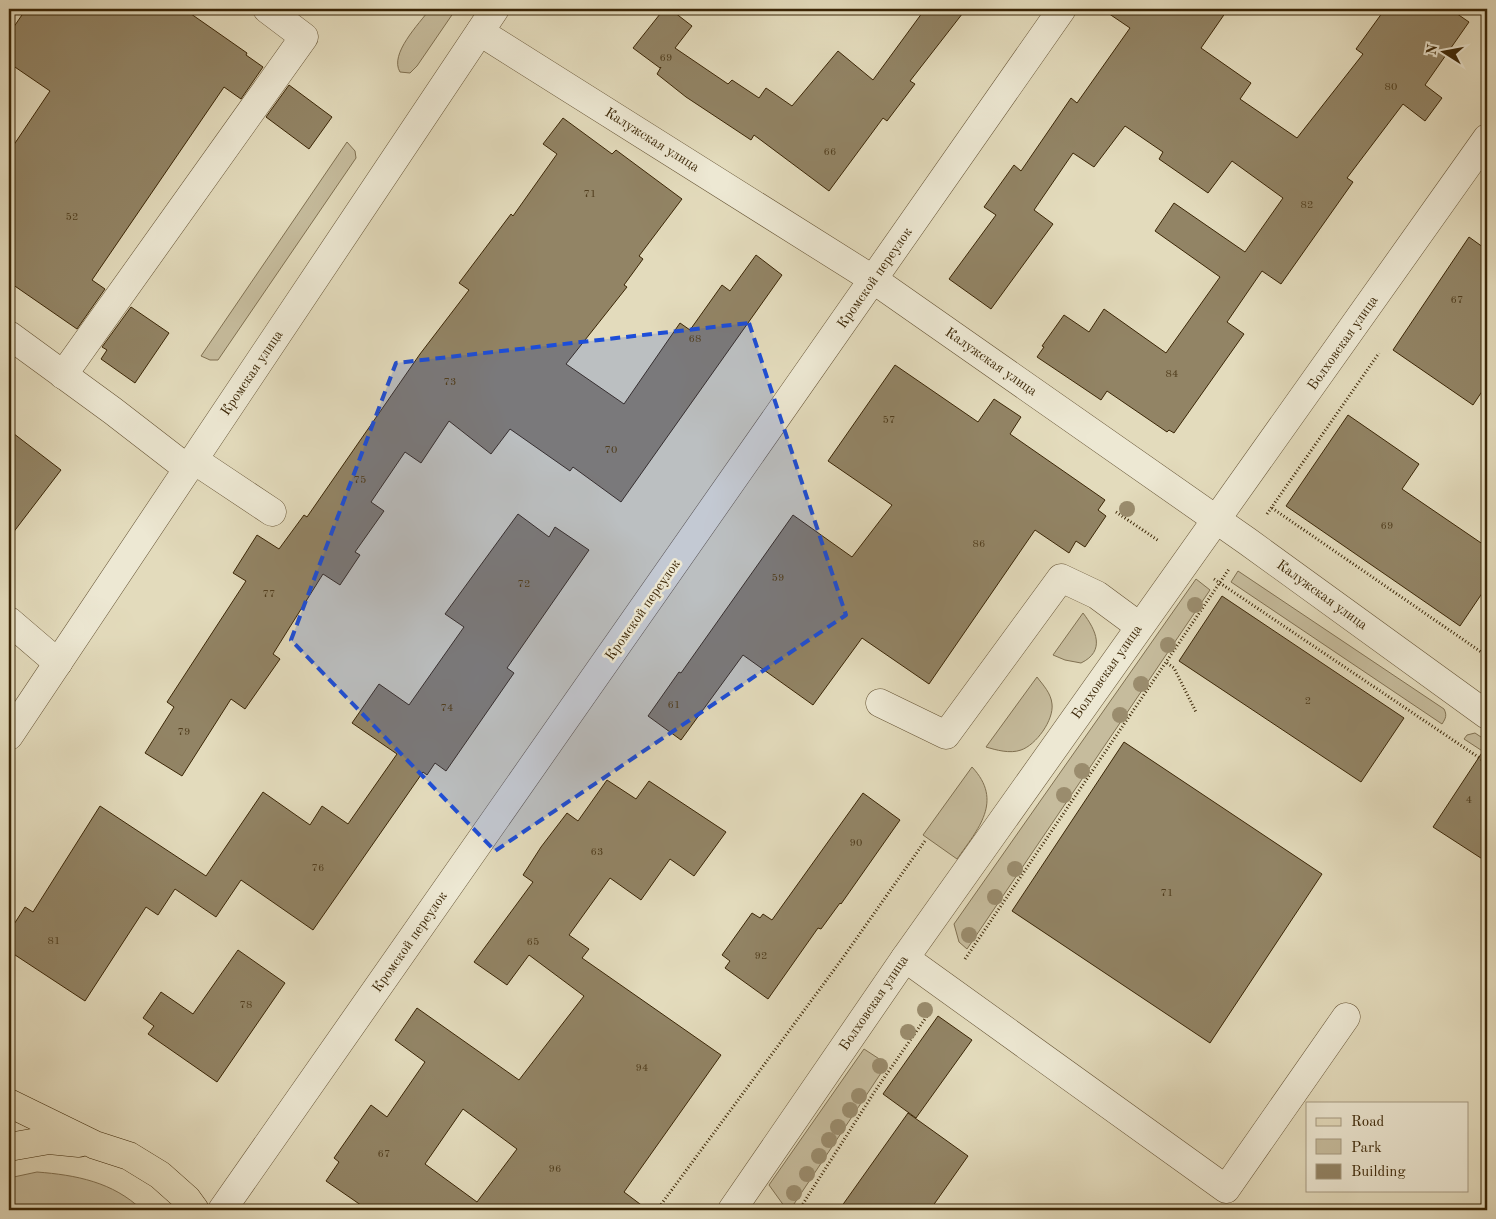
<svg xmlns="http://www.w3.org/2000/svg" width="1496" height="1219" font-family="'Old Standard TT',serif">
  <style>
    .green { fill: #c6bc9d; stroke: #807152 }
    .building { fill: #928465; stroke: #3b2606; fill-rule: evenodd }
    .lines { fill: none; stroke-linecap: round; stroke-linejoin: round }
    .minor-casing { stroke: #655334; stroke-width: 29 }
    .major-casing { stroke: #3b2606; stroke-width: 29 }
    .path { stroke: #3b2606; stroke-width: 3; stroke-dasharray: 1 2.5; stroke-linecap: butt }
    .minor { stroke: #ede8d3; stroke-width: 28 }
    .major { stroke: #e3dbbc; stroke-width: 28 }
    .tree { fill: #9a8c6d }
    .marked { fill: #1d4ed8; fill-opacity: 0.2; stroke: #1d4ed8; stroke-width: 4; stroke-dasharray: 10 6; stroke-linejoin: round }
    .labels { text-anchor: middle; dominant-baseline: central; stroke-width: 5; stroke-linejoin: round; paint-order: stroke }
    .number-label { font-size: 11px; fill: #513e1e }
    .street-label { font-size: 14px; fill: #3b2606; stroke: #ede8d3 }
  </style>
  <rect width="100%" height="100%" fill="#e3dbbc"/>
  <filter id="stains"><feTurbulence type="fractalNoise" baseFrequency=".004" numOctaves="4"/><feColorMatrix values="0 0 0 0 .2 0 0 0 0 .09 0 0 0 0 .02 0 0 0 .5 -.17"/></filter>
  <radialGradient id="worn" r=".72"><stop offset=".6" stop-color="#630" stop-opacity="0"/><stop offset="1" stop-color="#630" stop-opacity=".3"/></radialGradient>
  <g class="green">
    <path d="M 430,9 L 456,9 L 417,66 L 410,73 L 400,72 C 389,54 419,24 430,9 Z"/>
    <path d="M 347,142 L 355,151 L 356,158 L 218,360 L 210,360 L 201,356 Z"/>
    <path d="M 1238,571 L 1444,709 C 1447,715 1446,718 1442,724 L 1231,582 Z"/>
    <path d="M 1196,579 L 1210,590 L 967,949 L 959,942 L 954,924 Z"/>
    <path d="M 1083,613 C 1096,630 1106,651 1081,663 L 1065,660 L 1053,655 Z"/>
    <path d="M 1037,677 C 1043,685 1051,693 1052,704 C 1054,720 1036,745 1021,750 C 1010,754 996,750 986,747 Z"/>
    <path d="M 1475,733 L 1487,741 L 1487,754 L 1464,739 L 1467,735 Z"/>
    <path d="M 972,767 C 1004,801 978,829 957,859 L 923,835 Z"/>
    <path d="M 864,1049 L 887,1064 L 790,1210 L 787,1210 L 769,1185 Z"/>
    <path d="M 37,1172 C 76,1175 113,1182 142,1210 L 9,1210 L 9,1178 Z"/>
  </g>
  <g class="building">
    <path d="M 26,9 L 184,9 L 247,53 L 246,55 L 263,67 L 241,99 L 224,87 L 92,280 L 105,289 L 77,329 L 9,282 L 9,152 L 50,91 L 9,63 L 9,34 Z"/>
    <path d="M 664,9 L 670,9 L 692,26 L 675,48 L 728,84 L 732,80 L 759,98 L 766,88 L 792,106 L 838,51 L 873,80 L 925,9 L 966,9 L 910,81 L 915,84 L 887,121 L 883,118 L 829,191 L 754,135 L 751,140 L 686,97 L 657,74 L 661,67 L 660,68 L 633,48 Z"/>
    <path d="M 1102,9 L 1228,9 L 1201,48 L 1251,83 L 1240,99 L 1297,138 L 1363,54 L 1356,49 L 1385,9 L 1450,9 L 1469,22 L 1425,85 L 1442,98 L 1425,121 L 1403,104 L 1347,178 L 1353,182 L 1281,284 L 1262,271 L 1227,322 L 1244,334 L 1174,433 L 1169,430 L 1167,432 L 1107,391 L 1101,400 L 1037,357 L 1044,347 L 1042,346 L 1064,315 L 1089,332 L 1104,309 L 1166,353 L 1220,277 L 1155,231 L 1174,203 L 1245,252 L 1283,198 L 1232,161 L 1208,193 L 1159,159 L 1163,152 L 1125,126 L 1094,167 L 1073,153 L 1034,210 L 1053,224 L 991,309 L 949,279 L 996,215 L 984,207 L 1014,165 L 1021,171 L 1071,98 L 1077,103 L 1130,28 Z"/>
    <path d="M 289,85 L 332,117 L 309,149 L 266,117 Z"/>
    <path d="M 563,118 L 612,154 L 616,150 L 682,199 L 639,256 L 643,259 L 624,285 L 627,287 L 566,364 L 624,404 L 680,323 L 690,330 L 722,285 L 730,291 L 756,255 L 782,275 L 621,502 L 573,467 L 570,471 L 510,429 L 491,454 L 449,421 L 421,463 L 405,452 L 371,502 L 384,511 L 355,552 L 360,555 L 340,585 L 323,574 L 273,654 L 280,659 L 245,709 L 231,699 L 182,776 L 145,753 L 174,707 L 167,702 L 246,581 L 233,573 L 257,535 L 279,549 L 304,515 L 307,517 L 420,354 L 469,290 L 459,283 L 511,214 L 513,216 L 557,154 L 543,144 Z"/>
    <path d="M 1469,237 L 1487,250 L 1487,384 L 1473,405 L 1393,350 Z"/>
    <path d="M 131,307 L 169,333 L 135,383 L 101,359 L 107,350 L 102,347 Z"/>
    <path d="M 895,365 L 978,422 L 994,399 L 1021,417 L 1010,434 L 1105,500 L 1098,510 L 1106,516 L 1085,547 L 1076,541 L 1069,553 L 1035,530 L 929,684 L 862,638 L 813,705 L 743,655 L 681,740 L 648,716 L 679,672 L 681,673 L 793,515 L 852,557 L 892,505 L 828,461 Z"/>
    <path d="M 1348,415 L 1419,464 L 1402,489 L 1487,547 L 1487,586 L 1460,626 L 1286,506 Z"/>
    <path d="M 9,430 L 61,470 L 9,538 Z"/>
    <path d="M 518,514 L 549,537 L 555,527 L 589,550 L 507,668 L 514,673 L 446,771 L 435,763 L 427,775 L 423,772 L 313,930 L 241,880 L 216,917 L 175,889 L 158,915 L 146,907 L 85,1001 L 9,951 L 9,932 L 25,907 L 33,912 L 100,806 L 206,876 L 263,792 L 310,825 L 322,806 L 348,824 L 397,754 L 352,723 L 379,684 L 409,705 L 464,627 L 445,614 Z"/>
    <path d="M 1222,596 L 1404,718 L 1361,782 L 1179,661 Z"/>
    <path d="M 1124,742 L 1322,874 L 1210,1043 L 1012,911 Z"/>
    <path d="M 1487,745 L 1487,862 L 1433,827 Z"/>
    <path d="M 607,780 L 636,799 L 649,781 L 726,832 L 694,876 L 670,859 L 641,900 L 610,878 L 569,935 L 589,949 L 582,958 L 721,1055 L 624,1192 L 648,1210 L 368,1210 L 326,1181 L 339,1162 L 334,1158 L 371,1105 L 387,1117 L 425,1062 L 395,1040 L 417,1008 L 519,1080 L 584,996 L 529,955 L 507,985 L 474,962 L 533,882 L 523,875 L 541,847 L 567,813 L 578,821 ZM 463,1109 L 517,1149 L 477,1202 L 425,1164 Z"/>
    <path d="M 863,793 L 900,820 L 841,904 L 840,903 L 821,929 L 818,928 L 768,999 L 725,968 L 730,961 L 722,955 L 752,913 L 760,918 L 763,914 L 772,920 Z"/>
    <path d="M 238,950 L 285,983 L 217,1082 L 148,1034 L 154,1026 L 143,1018 L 161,992 L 193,1014 Z"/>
    <path d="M 938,1016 L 972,1040 L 916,1118 L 883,1094 Z"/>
    <path d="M 908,1113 L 968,1156 L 930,1210 L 839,1210 Z"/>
  </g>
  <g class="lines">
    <g class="minor-casing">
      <g id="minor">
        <path d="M 480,32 L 874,280 L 1247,541 L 1487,715"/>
        <path d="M 9,335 L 113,411 L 188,469"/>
        <path d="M 63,375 L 304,37 L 267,9"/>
        <path d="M 194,460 L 272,512"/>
        <path d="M 9,621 L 58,663"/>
        <path d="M 880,703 L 946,735 L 1061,578 L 1097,595 L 1139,626"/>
        <path d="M 9,736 L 495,9"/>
        <path d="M 905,958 L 1226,1189 L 1346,1017"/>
        <path d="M 222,1210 L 1062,9"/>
        <path d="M 732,1210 L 905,958 L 1487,138"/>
      </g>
    </g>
    <g class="major-casing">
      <g id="major">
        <path d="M 9,1103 L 95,1145 L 129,1156 L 160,1175 L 187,1199 L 195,1210"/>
        <path d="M 9,1147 L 49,1140 L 79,1143"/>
      </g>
    </g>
    <g class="path">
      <path d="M 1272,508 L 1487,656"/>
      <path d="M 1116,512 L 1159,541"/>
      <path d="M 1267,514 L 1379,353"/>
      <path d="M 1214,579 L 1487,763"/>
      <path d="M 1167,663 L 1174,668 L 1196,712"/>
      <path d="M 965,959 L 1229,569"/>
      <path d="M 657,1210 L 842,959 L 925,841"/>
      <path d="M 799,1210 L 877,1088 L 927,1016"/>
    </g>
    <use href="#minor" class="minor"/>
    <use href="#major" class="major"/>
  </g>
  <g class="tree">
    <circle cx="1127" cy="509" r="8"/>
    <circle cx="1195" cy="605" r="8"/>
    <circle cx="1168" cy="645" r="8"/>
    <circle cx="1141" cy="684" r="8"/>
    <circle cx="1120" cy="715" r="8"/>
    <circle cx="1082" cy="771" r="8"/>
    <circle cx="1064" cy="795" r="8"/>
    <circle cx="1015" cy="869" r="8"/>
    <circle cx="995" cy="897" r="8"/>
    <circle cx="969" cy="935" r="8"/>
    <circle cx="925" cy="1010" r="8"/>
    <circle cx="908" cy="1032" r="8"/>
    <circle cx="880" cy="1066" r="8"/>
    <circle cx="859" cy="1096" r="8"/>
    <circle cx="850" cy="1110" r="8"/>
    <circle cx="838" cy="1127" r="8"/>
    <circle cx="829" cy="1140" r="8"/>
    <circle cx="819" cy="1156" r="8"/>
    <circle cx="807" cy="1174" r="8"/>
    <circle cx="794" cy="1193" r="8"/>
  </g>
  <path class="marked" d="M 749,323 L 846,615 L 495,851 L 291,640 L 396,363 Z"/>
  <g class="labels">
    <g class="number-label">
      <text x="666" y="58">69</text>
      <text x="1391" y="87">80</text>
      <text x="830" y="152">66</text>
      <text x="590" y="194">71</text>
      <text x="1307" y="205">82</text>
      <text x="72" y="217">52</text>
      <text x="1457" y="300">67</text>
      <text x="695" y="339">68</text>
      <text x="1172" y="374">84</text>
      <text x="450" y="382">73</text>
      <text x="889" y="420">57</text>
      <text x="611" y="450">70</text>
      <text x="360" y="480">75</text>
      <text x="1387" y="526">69</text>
      <text x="979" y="544">86</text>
      <text x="778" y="578">59</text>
      <text x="524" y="584">72</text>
      <text x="269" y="594">77</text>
      <text x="1308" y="701">2</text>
      <text x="674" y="705">61</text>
      <text x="447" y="708">74</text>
      <text x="184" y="732">79</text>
      <text x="1469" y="800">4</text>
      <text x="856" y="843">90</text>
      <text x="597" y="852">63</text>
      <text x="318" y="868">76</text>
      <text x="1167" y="893">71</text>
      <text x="54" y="941">81</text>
      <text x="533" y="942">65</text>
      <text x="761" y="956">92</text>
      <text x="246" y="1005">78</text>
      <text x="642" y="1068">94</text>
      <text x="384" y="1154">67</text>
      <text x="555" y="1169">96</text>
    </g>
    <g class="street-label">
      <text transform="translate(652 140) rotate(32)">Калужская улица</text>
      <text transform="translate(875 278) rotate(-55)">Кромской переулок</text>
      <text transform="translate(1343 343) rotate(-55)">Болховская улица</text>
      <text transform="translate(991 362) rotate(35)">Калужская улица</text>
      <text transform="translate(252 373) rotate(-56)">Кромская улица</text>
      <text transform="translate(1322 595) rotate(36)">Калужская улица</text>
      <text transform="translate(643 610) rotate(-55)">Кромской переулок</text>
      <text transform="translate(1107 672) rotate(-55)">Болховская улица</text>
      <text transform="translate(410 942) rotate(-55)">Кромской переулок</text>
      <text transform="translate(874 1003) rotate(-56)">Болховская улица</text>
    </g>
  </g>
  <rect width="1496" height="1219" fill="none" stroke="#e3dbbc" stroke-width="30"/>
  <rect x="10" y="10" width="1476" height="1199" fill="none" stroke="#3b2606" stroke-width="2.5"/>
  <rect x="15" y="15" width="1466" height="1189" fill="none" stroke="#3b2606"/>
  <rect x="1306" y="1102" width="162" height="90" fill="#ede8d3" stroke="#a69a81"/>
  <rect x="1316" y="1118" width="25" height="8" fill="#e3dbbc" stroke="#a69a81"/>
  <text x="1351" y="1126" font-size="15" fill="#3b2606">Road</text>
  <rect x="1316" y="1139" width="25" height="15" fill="#c6bc9d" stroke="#a69a81"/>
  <text x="1351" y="1152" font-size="15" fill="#3b2606">Park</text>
  <rect x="1316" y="1164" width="25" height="15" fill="#928465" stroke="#a69a81"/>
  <text x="1351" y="1176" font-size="15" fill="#3b2606">Building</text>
  <g transform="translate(1444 52) rotate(281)" stroke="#ede8d3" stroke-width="4" paint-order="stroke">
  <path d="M0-4L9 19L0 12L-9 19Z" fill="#3b2606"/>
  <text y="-8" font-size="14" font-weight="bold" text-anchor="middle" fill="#3b2606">N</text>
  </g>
  <rect width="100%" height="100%" filter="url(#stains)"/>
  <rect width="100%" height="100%" fill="url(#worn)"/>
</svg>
